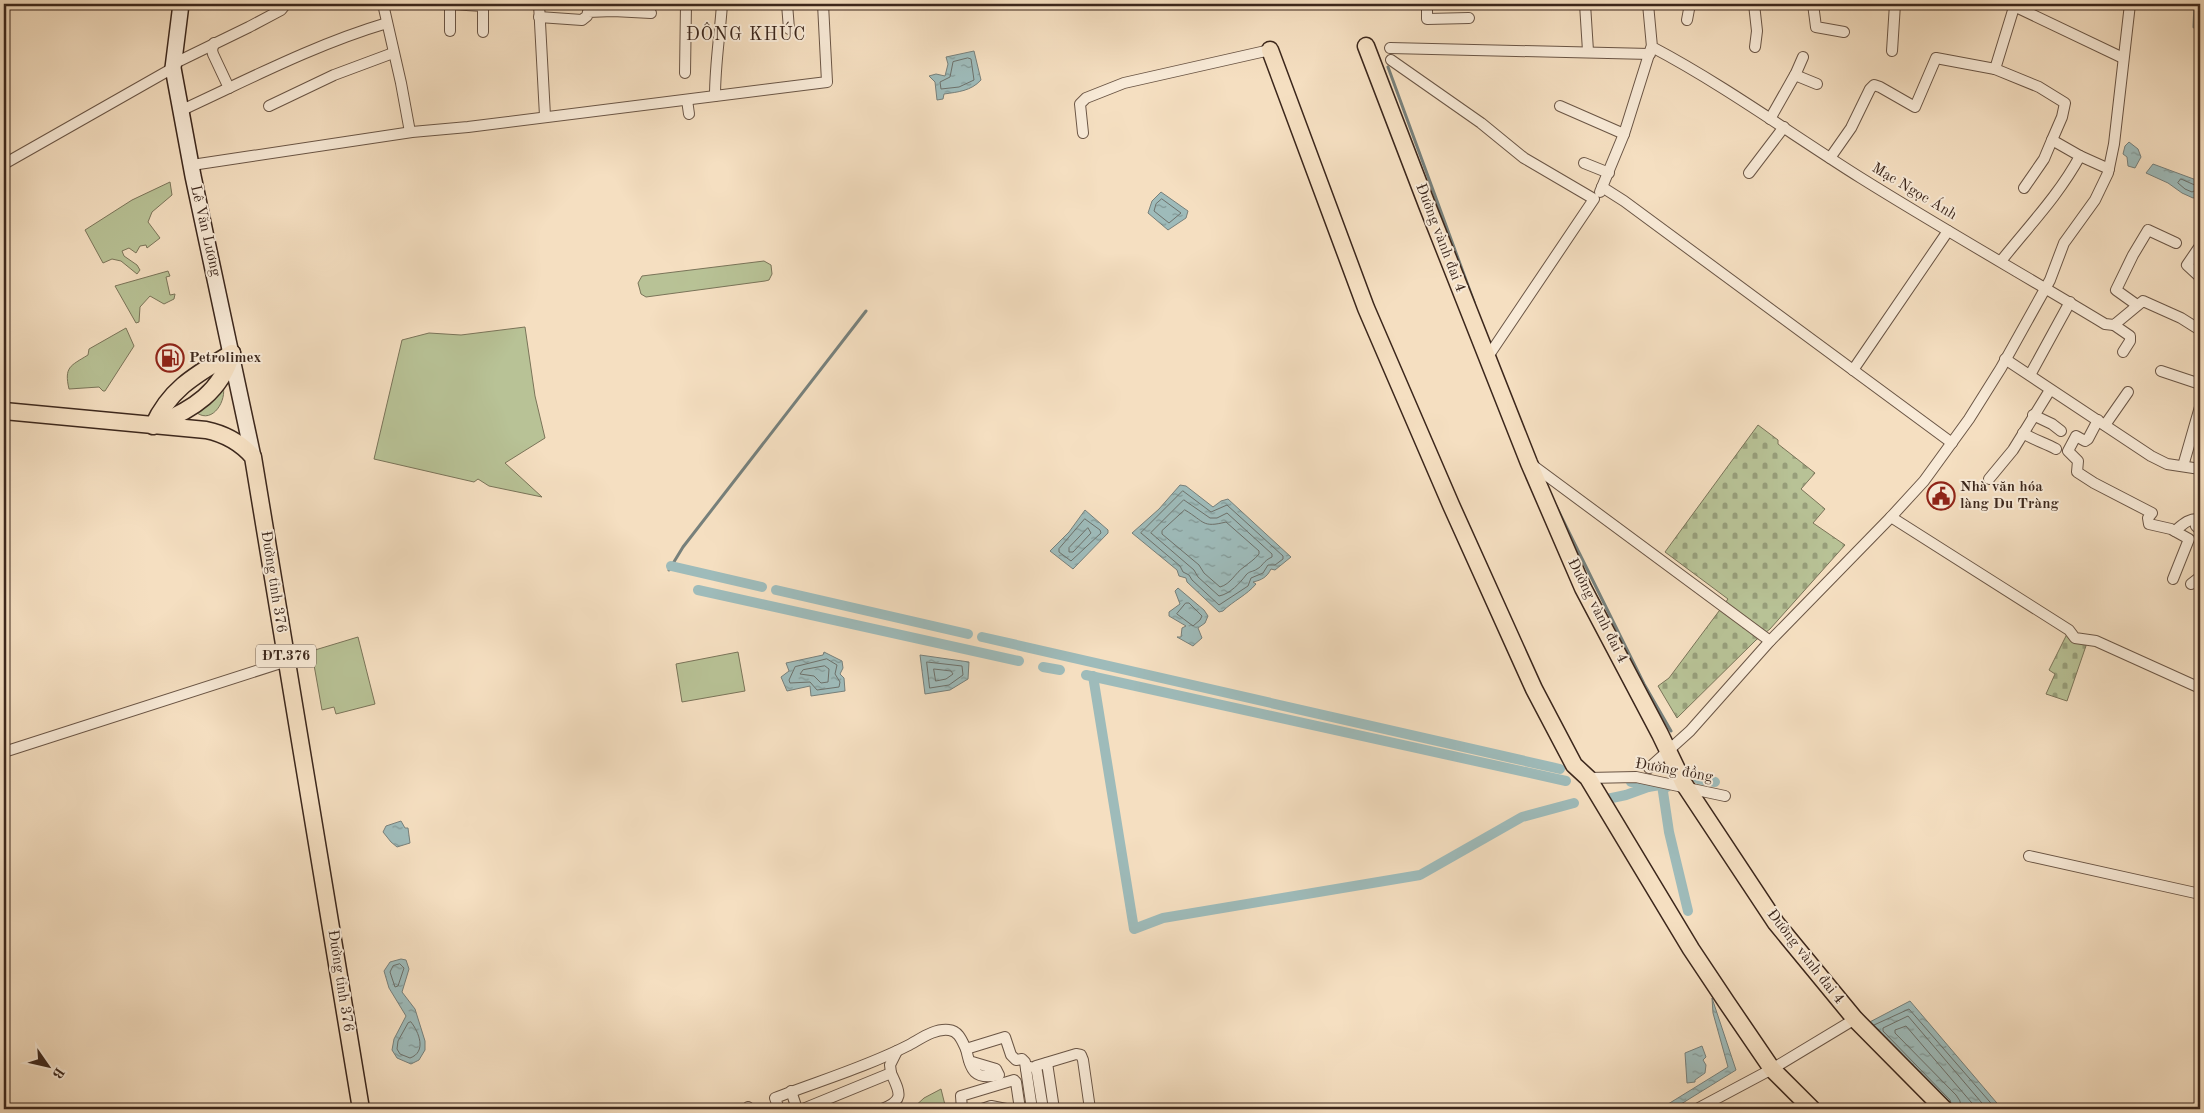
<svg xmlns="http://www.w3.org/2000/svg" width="2204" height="1113" font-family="'Old Standard TT',serif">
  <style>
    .green { fill: #b8c296; stroke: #7a7459 }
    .cemetery { fill: url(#cemetery-stones); stroke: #7a7459 }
    .water { fill: url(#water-ripples); stroke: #77807b }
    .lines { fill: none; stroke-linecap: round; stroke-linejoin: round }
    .shore { stroke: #6d716b; stroke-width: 1 }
    .stream { stroke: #77807b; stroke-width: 3 }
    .canal { stroke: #9ebbba; stroke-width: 10 }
    .minor-casing { stroke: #6a5545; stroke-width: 12 }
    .secondary-casing { stroke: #3c271c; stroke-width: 18 }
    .primary-casing { stroke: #3c271c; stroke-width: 19 }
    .minor { stroke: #f8ead7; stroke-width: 10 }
    .secondary { stroke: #f8ead7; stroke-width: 15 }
    .primary { stroke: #f5dfc1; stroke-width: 16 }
    .labels { text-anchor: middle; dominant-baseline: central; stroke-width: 4; stroke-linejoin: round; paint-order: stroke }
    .shield { fill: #f8ead7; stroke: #746254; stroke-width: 1 }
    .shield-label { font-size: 14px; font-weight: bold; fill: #3c271c }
    .street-label { font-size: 15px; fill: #3c271c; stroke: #f8ead7 }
    .poi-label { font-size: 15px; font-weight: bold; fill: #3c271c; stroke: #f8ead7; text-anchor: start }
    .quarter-label { font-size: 18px; letter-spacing: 1px; fill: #3c271c; stroke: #f8ead7 }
  </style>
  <defs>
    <pattern id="cemetery-stones" width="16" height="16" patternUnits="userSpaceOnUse" patternTransform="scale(1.25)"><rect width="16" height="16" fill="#b8c296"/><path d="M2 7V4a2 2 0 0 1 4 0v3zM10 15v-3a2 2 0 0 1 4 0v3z" fill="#979e7a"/></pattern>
    <pattern id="water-ripples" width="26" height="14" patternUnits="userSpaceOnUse" patternTransform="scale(1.25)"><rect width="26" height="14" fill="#9ebbba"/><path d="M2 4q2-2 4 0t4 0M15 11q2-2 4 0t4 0" fill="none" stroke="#829896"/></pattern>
  </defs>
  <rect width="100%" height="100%" fill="#f5dfc1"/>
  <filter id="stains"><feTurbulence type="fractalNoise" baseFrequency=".004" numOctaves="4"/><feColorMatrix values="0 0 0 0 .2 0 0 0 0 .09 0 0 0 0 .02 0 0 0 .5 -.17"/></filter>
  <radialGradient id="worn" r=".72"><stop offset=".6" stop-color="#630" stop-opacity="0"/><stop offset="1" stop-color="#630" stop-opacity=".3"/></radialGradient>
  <g class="green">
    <path d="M 170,182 L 172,195 L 152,212 L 148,222 L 160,238 L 147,248 L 146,245 L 140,246 L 136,253 L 129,248 L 122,251 L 124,256 L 137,265 L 140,270 L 137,274 L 121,261 L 112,259 L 103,263 L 85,230 L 132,200 Z"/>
    <path d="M 764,261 L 771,265 L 772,274 L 769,280 L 765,281 L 646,297 L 641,294 L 638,283 L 642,276 Z"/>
    <path d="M 168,271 L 170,276 L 166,277 L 170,295 L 175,294 L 174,299 L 164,304 L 150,296 L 140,307 L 139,322 L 136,323 L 115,286 Z"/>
    <path d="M 525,327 L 535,396 L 545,438 L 505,463 L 542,497 L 489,486 L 478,479 L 474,482 L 374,459 L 402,340 L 429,333 L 461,335 Z"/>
    <path d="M 126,328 L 134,346 L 105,391 L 103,391 L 99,387 L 69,389 C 64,367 70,366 88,355 L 89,349 Z"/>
    <path d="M 223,386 C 227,400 213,424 197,413 L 208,404 Z"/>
    <path d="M 358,637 L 375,704 L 336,714 L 334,707 L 322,710 L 311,648 L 314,647 L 315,650 Z"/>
    <path d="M 738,652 L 745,691 L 682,702 L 676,664 Z"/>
    <path d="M 941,1089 L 946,1109 L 912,1109 L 924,1098 Z"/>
  </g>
  <g class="cemetery">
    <path d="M 1758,425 L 1778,440 L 1778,444 L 1815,473 L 1801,489 L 1825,509 L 1813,523 L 1845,545 L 1770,629 L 1756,640 L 1677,718 L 1658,686 L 1669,678 L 1728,599 L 1665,552 Z"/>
    <path d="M 2069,630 L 2088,640 L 2067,701 L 2046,694 L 2055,674 L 2049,670 Z"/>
  </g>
  <g class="water">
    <path d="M 974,51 L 981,80 C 971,91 958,92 944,94 L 943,99 L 937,100 L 935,82 L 929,76 L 936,74 L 945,76 L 948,64 L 946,57 Z"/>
    <path d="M 2129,142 L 2138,149 L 2141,157 L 2135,168 L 2128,166 L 2127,157 L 2123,154 L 2125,146 Z"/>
    <path d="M 2153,164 L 2199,181 L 2200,196 L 2193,198 L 2182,193 L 2168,183 L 2146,173 Z"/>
    <path d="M 1161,192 L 1188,211 L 1186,218 L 1168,230 L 1148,213 L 1152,201 Z"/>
    <path d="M 1180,485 L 1186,486 L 1213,507 L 1221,501 L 1228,499 L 1291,557 L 1275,570 L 1271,569 C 1267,577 1262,580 1253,582 L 1256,584 C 1247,595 1233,601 1223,611 L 1219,612 L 1187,582 L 1186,578 L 1179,576 L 1177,570 L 1132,533 L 1159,509 Z"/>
    <path d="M 1085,510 L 1108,530 L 1108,533 L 1073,569 L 1050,551 L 1069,532 Z"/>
    <path d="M 1178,588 L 1204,610 L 1208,616 L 1205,623 L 1198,628 L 1202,638 L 1193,646 L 1177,637 L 1181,637 L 1182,628 L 1186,626 L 1169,616 L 1169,612 L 1180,604 L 1175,591 Z"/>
    <path d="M 824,652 L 842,661 L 843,668 L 840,674 L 844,678 L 845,691 L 811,696 L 810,686 L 787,691 L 781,677 L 789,671 L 786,663 L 823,655 Z"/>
    <path d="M 920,655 L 969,662 L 968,679 L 950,690 L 925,694 Z"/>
    <path d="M 401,821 L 405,828 L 408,828 L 410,843 L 397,847 L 391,842 L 383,832 L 386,826 Z"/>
    <path d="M 401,959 L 406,960 L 409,969 L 402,992 L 415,1009 L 425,1041 L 425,1050 L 419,1060 L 411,1064 L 397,1058 L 392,1050 L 394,1039 L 406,1016 L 389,988 L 384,971 L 390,962 Z"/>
    <path d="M 1712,998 L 1736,1070 L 1673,1109 L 1660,1109 L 1728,1067 L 1713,1013 Z"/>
    <path d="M 1910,1001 L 2002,1109 L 1944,1109 L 1862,1026 Z"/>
    <path d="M 1702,1046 L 1706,1057 L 1703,1060 L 1706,1065 L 1705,1073 L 1695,1080 L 1695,1082 L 1687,1083 L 1685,1053 Z"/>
  </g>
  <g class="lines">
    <g class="shore">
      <path d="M 968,58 L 971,59 L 974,80 L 959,87 L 941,89 L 940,82 L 950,77 L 953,62 Z"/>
      <path d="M 2181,179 L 2197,186 L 2198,189 L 2192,192 L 2185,189 L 2178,183 Z"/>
      <path d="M 1162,199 L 1181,213 L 1169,223 L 1154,211 L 1156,204 Z"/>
      <path d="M 1183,491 L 1211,512 L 1227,505 L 1283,556 L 1283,559 L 1275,565 L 1268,565 L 1263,573 L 1251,578 L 1248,586 L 1219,605 L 1192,580 L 1189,575 L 1183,572 L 1180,566 L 1141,533 Z"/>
      <path d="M 1184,500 L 1210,518 L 1217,518 L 1227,513 L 1272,554 L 1272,557 C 1263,561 1263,566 1257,569 C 1253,572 1249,571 1246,575 C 1240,583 1230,594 1219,596 L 1198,577 L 1194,570 L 1151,533 Z"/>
      <path d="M 1185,510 C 1205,522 1202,528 1226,522 L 1259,551 L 1259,554 C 1254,560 1250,562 1244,567 C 1235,573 1231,584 1220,587 L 1204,573 L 1199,565 L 1162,534 L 1162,531 Z"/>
      <path d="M 1085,519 L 1100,530 L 1101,533 L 1071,561 L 1059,552 L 1059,549 Z"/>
      <path d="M 1088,528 L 1091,533 L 1073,552 L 1069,552 L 1069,548 Z"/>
      <path d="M 1186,603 L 1189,603 L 1202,616 L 1200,620 L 1193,626 L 1177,614 Z"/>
      <path d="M 827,659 L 837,665 L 835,674 L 840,682 L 839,687 L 817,690 L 810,682 L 790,683 L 789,680 L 795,667 Z"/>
      <path d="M 927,662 L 962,666 L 963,675 L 949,685 L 930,688 Z"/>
      <path d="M 825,666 L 829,669 L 828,682 L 821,683 L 814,676 L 800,674 L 803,670 Z"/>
      <path d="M 934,669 L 951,671 L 953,674 L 946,679 L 936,681 Z"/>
      <path d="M 400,964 L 404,968 L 398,986 L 395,987 L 390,972 L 393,966 Z"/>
      <path d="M 411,1022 C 419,1032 427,1052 410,1058 L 400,1054 L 397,1049 L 398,1041 L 408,1023 Z"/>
      <path d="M 1874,1025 L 1909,1009 L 1996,1109"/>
      <path d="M 1953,1109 L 1950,1100 L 1883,1031 L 1883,1028 L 1908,1016 L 1987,1109"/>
      <path d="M 1961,1109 L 1960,1101 L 1956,1095 L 1895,1033 L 1895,1030 L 1906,1026 L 1977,1109"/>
    </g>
    <g class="stream">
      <path d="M 2195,4 L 2194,27 L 2200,28"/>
      <path d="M 1388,67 L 1474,302"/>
      <path d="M 1556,506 L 1644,684 L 1671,731"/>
      <path d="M 669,570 L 683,547 L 866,311"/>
    </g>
    <g class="canal">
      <path d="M 671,566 L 762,587"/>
      <path d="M 698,590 L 1019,661"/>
      <path d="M 776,590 L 968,634"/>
      <path d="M 982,637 L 1560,769"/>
      <path d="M 1043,667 L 1060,670"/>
      <path d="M 1086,675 L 1566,781"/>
      <path d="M 1093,676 L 1134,929 L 1163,918 L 1420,875 L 1522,817 L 1574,803"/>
      <path d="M 1698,779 L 1715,782"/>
      <path d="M 1631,782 L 1641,782 L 1648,787 L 1660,785 L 1667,787"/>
      <path d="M 1662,785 L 1669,832 L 1688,911"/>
      <path d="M 1607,799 L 1626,795 L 1648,787"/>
    </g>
    <g class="minor-casing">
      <g id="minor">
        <path d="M 383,4 L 401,83 L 410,132"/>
        <path d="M 450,4 L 483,6 L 483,32"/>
        <path d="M 510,4 L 521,4"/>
        <path d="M 539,4 L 545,116"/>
        <path d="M 787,4 L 789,29"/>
        <path d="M 1427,4 L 1427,19 L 1469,18"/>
        <path d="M 1585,4 L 1588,51"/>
        <path d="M 1648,4 L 1652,47 C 1724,85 1791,134 1861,178 C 1941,228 2024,275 2105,324 L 2114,325 L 2143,301 L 2181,318 L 2200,330"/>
        <path d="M 1754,4 L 1757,31 L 1755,47"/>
        <path d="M 1813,4 L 1816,27 L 1844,32"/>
        <path d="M 2014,6 L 2123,58"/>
        <path d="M 539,17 L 582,20 L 587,16 L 588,12 L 613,11 L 651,13"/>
        <path d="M 1687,20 L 1690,4"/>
        <path d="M 450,31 L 450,4"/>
        <path d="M 214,43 L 212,50 L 213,54 L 229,88"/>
        <path d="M 1390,48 L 1650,54"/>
        <path d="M 1892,51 L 1895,4"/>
        <path d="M 1391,60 L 1481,123 L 1524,158 L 1594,199 L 1487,358"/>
        <path d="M 173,64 L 249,27 L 281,10 L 286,4"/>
        <path d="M 1995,69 L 2039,87 L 2065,103 L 2062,117 L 2052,140 L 2080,156 C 2059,195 2028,227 2001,261"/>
        <path d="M 685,73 L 686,4"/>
        <path d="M 1795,75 L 1817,84"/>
        <path d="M 715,96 C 715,64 720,35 722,4"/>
        <path d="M 687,100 L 689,114"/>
        <path d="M 269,106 L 334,75 L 393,53"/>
        <path d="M 1560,106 L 1624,134"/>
        <path d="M 182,110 C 249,79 316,44 387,23"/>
        <path d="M 1770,119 L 1796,73 L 1803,57"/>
        <path d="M 1083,133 L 1080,104 L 1086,98 L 1124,83 L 1270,50"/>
        <path d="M 2080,156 L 2109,169"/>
        <path d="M 1830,158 L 1851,128 L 1870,89 L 1874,85 L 1880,87 L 1915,107 L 1936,58 L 1995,69 L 2015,4"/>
        <path d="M 1584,163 L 1609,173"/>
        <path d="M 4,164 L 173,68"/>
        <path d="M 192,165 L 412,132 L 468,127 L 827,82 L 823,4"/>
        <path d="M 1749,173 L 1784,127"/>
        <path d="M 1602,187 L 1624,201 L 1952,443"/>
        <path d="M 2024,188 L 2044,159 L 2052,140"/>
        <path d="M 1600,192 L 1624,134 L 1651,48"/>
        <path d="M 2200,246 L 2187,265 L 2200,277"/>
        <path d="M 2137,305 L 2116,290 L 2133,255 L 2148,230 L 2176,243"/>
        <path d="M 2114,325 L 2130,336 L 2130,341 L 2123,352"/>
        <path d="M 2005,359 L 2151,456 L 2167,464 L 2200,469"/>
        <path d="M 1853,370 L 1948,231"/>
        <path d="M 2161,371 L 2200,384"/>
        <path d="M 2030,375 L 2070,302"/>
        <path d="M 2033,415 L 2052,424 L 2061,431"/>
        <path d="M 2098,420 L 2088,439 L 2085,441 L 2076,436 L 2068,451 L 2078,461 L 2077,472 L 2094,483 L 2152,513 L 2148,518 L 2149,524 L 2171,529 L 2189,539 L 2173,579"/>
        <path d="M 2105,425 L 2128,392"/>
        <path d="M 2023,433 C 2034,440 2045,443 2056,449"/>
        <path d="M 1531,464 L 1770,641"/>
        <path d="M 2183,466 L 2200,407"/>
        <path d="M 1989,479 L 2013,450 L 2050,390"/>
        <path d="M 1891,517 L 2069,630 L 2075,638 L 2096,641 L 2200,688"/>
        <path d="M 2200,519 L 2196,526 L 2200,530"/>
        <path d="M 2175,531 C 2183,524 2189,518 2200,519"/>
        <path d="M 2191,584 L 2200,577"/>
        <path d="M 4,752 L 287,661"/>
        <path d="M 1649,768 L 1690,731 L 1770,641 L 1891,517 L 1924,481 L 1969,419 L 2001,368 L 2050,280 L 2064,243 L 2095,200 L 2108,173 L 2114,144 L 2130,4"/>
        <path d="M 1588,778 L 1636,777 L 1725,796"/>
        <path d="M 2029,856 L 2200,894"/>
        <path d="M 966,1049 C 971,1071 974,1080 999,1075 L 996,1069 L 969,1061"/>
        <path d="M 1047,1063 L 1054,1109"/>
        <path d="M 1030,1067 L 1026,1069 L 1032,1109"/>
        <path d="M 791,1091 L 797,1109"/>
        <path d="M 748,1107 L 749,1109"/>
        <path d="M 779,1109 L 775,1098 C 819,1081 866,1067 907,1046 C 919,1040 934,1028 949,1030 C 959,1031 962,1041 966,1049 L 1005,1037 L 1011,1055 L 1016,1060 L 1022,1059 L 1025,1062 L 1026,1069"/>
        <path d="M 803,1109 L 891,1073 L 890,1065 L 897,1051"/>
        <path d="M 882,1109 C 905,1100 900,1093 891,1073"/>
        <path d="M 962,1109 L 961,1096 L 1014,1080 L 1016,1082 L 1020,1109"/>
        <path d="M 982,1109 L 991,1106 L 1006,1109"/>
        <path d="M 1043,1109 L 1036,1066 L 1076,1054 L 1081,1055 L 1083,1060 L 1090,1109"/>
        <path d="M 1697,1109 L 1772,1069 L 1855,1019"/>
      </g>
    </g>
    <g class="secondary-casing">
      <path id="secondary" d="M 181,4 L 173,68 L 193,176 L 253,457"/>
    </g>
    <g class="primary-casing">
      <g id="primary">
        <path d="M 1366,46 L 1427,205 L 1529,463 L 1583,588 L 1660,734 L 1684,784 L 1776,923 L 1855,1019 L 1944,1109"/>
        <path d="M 1270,50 L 1366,308 L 1451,505 L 1534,689 L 1574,765 L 1588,778 L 1691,949 L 1727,1003 L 1772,1069 L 1812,1109"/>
        <path d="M 4,411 L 206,430 C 225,434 241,443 253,457 L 361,1109"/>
        <path d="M 158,424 C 193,409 221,392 232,353"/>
        <path d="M 153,426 C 170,388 197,374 232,353"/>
      </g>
    </g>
    <use href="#minor" class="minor"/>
    <use href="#secondary" class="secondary"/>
    <use href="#primary" class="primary"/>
  </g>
  <defs>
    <g id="fuel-ring" transform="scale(1.4375)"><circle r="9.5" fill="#f8ead7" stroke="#8f2418" stroke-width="1.5"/><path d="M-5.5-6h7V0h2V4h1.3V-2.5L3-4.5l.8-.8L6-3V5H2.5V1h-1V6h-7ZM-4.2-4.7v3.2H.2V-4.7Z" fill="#8f2418"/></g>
    <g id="civic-ring" transform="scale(1.4375)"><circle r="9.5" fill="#f8ead7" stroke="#8f2418" stroke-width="1.5"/><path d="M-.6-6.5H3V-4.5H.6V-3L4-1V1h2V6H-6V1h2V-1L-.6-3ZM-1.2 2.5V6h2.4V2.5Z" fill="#8f2418"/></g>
  </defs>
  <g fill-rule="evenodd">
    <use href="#fuel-ring" x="170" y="358"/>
    <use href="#civic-ring" x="1941" y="496"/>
  </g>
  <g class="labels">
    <rect class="shield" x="256" y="644.5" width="60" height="23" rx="4"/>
    <g class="shield-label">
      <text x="286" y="656">ĐT.376</text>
    </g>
    <g class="street-label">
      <text transform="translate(1914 192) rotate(31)">Mạc Ngọc Ánh</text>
      <text transform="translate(205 231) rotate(77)">Lê Văn Lương</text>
      <text transform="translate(1440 238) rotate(69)">Đường vành đai 4</text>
      <text transform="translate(273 582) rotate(81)">Đường tỉnh 376</text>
      <text transform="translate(1597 611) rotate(63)">Đường vành đai 4</text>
      <text transform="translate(1674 771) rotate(10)">Đường đồng</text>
      <text transform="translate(1805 957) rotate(52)">Đường vành đai 4</text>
      <text transform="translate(340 981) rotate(81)">Đường tỉnh 376</text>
    </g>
    <g class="poi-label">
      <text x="189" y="358">Petrolimex</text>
      <text x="1960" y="487">Nhà văn hóa<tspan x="1960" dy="17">làng Du Tràng</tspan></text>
    </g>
    <g class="quarter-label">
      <text x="746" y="35">ĐÔNG KHÚC</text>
    </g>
  </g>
  <rect width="2204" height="1113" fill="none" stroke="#f5dfc1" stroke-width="20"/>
  <rect x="5" y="5" width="2194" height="1103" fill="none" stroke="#3c271c" stroke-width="2.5"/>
  <rect x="10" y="10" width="2184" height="1093" fill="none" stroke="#3c271c"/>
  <g transform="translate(48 1066) rotate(124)" stroke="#f8ead7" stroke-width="4" paint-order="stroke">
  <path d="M0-4L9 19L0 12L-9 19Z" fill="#3c271c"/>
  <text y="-8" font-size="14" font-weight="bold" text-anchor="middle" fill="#3c271c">B</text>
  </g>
  <rect width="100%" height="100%" filter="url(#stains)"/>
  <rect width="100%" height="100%" fill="url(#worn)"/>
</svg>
